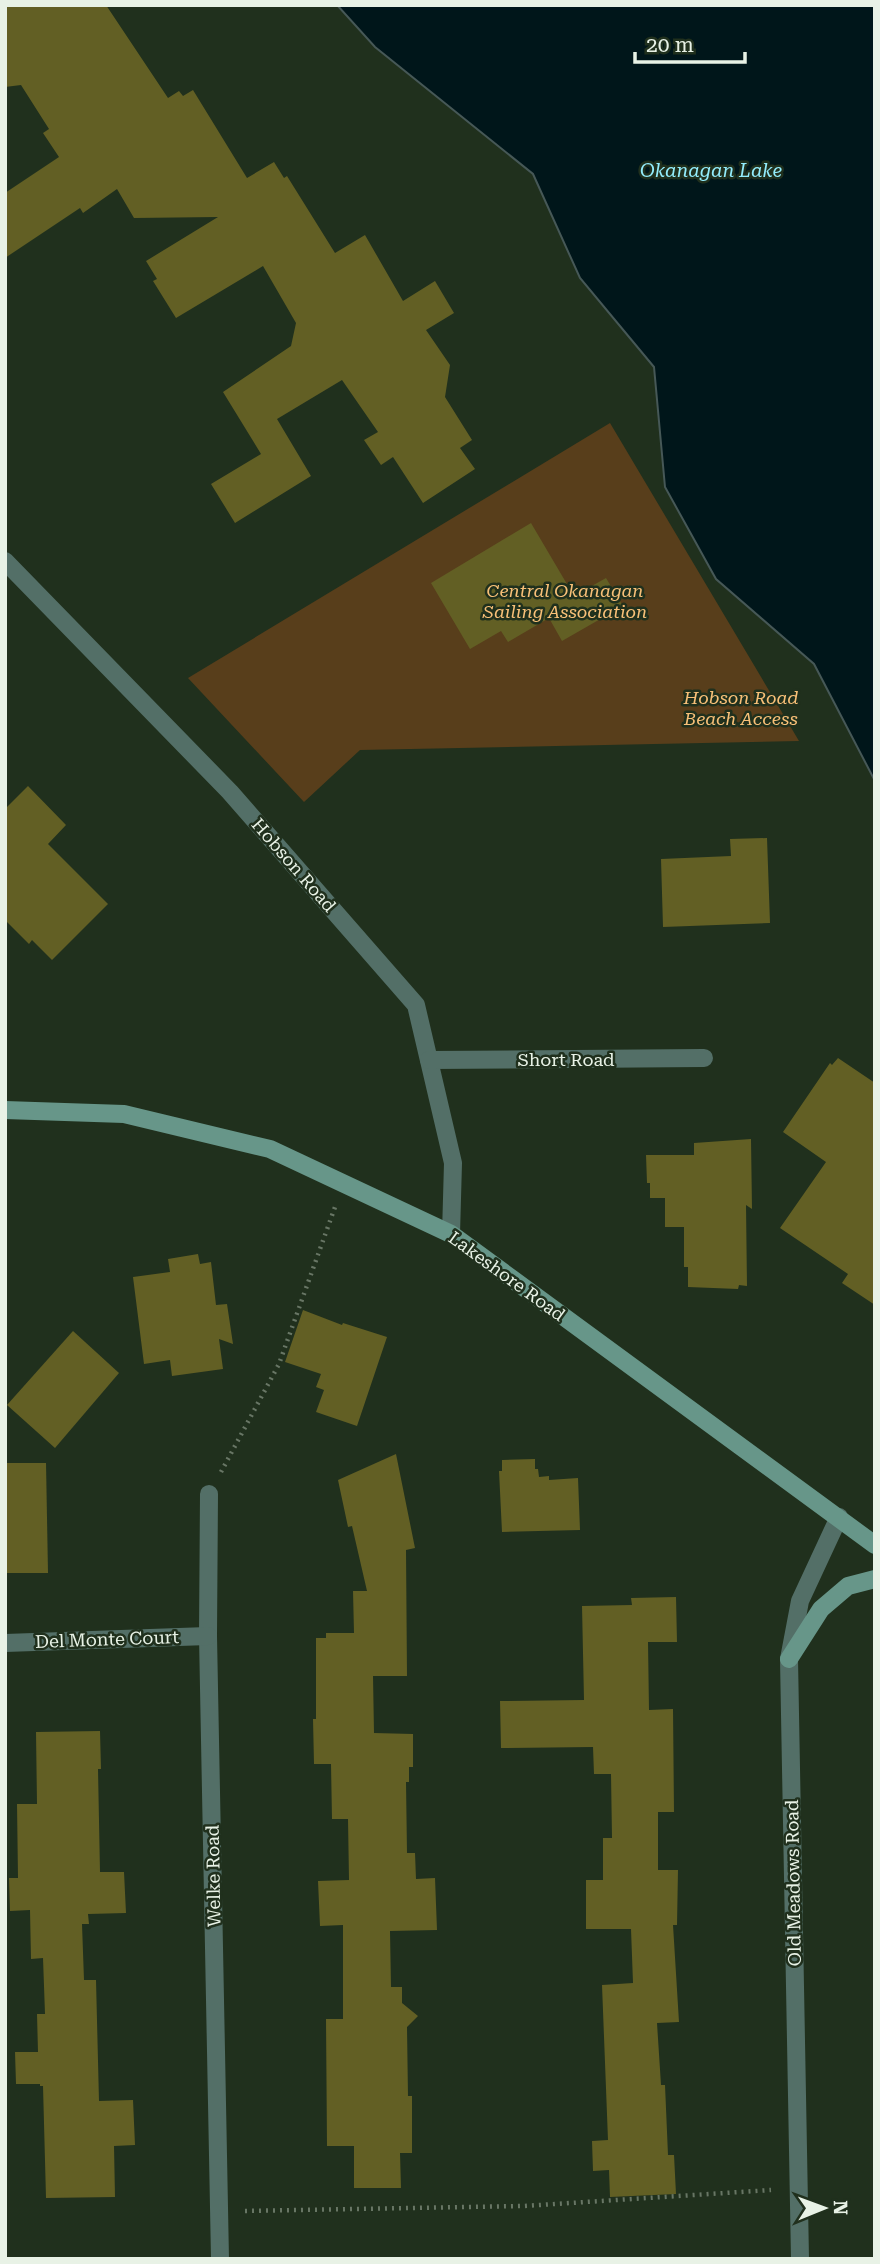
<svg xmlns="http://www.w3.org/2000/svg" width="880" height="2264" font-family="'Roboto Serif',serif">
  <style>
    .green { fill: #583e1b }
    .water { fill: #00161a; stroke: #465857; stroke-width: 2 }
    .building { fill: #625f24 }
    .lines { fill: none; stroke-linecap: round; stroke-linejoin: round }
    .path { stroke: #687665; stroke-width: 4.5; stroke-dasharray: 2 5; stroke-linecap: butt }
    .minor { stroke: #536f67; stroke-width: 18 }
    .secondary { stroke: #679689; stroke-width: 18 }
    .labels { text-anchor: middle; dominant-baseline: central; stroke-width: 5; stroke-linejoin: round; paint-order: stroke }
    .park-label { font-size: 18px; font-style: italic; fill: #f8c078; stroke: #20301d }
    .street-label { font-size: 18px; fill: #e8f2e6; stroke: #20301d }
    .water-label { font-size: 19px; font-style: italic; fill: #93edfc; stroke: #20301d }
  </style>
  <rect width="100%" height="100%" fill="#20301d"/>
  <path class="green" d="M 610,423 L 799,741 L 360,750 L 304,802 L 188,678 Z"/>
  <path class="water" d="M 337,5 L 875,5 L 875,781 L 814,664 L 716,579 L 665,487 L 654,367 L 580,278 L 533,174 L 375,47 Z"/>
  <g class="building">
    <path d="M 5,5 L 106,5 L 168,98 L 179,91 L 183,96 L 193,90 L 247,178 L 274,162 L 284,178 L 287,176 L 335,253 L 365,235 L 403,301 L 435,281 L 454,313 L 426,330 L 450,365 L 445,397 L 472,440 L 460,448 L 475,469 L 423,503 L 393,457 L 381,465 L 364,440 L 378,432 L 342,380 L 277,419 L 311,476 L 235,523 L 211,484 L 261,454 L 223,392 L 291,346 L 296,323 L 263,266 L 176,318 L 153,281 L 157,279 L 146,261 L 218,217 L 134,218 L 117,189 L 83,213 L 80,208 L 5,258 L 5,193 L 59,157 L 43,133 L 49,129 L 21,85 L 5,87 Z"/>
    <path d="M 531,523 L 574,596 L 606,578 L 623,606 L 562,641 L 549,618 L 508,642 L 501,631 L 470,649 L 431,583 Z"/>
    <path d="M 28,786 L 66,825 L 48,844 L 108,904 L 52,960 L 32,940 L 29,944 L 5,920 L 5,809 Z"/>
    <path d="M 767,838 L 770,923 L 663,927 L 661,859 L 731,856 L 730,839 Z"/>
    <path d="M 838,1058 L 875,1083 L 875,1305 L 842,1283 L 848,1274 L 780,1228 L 826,1162 L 783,1132 L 830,1063 L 832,1065 Z"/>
    <path d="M 751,1139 L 752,1209 L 746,1205 L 747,1286 L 739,1285 L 738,1289 L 688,1287 L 688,1267 L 684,1267 L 684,1227 L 665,1227 L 665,1198 L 650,1198 L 650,1183 L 647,1183 L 646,1155 L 694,1155 L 694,1143 Z"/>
    <path d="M 198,1254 L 200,1264 L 211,1262 L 216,1305 L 227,1304 L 233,1344 L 219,1339 L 223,1369 L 172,1376 L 170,1360 L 144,1364 L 133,1277 L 170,1272 L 168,1259 Z"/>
    <path d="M 303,1310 L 342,1325 L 343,1323 L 387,1337 L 357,1426 L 316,1412 L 324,1390 L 316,1387 L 321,1374 L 285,1362 Z"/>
    <path d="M 73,1331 L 119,1373 L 55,1448 L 7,1405 Z"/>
    <path d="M 396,1454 L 415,1548 L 406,1550 L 407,1676 L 373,1676 L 374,1733 L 413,1734 L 413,1767 L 409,1767 L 409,1782 L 406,1782 L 407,1853 L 415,1853 L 416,1879 L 435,1878 L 437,1930 L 390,1931 L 391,1987 L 402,1987 L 402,2003 L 418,2016 L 407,2027 L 408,2096 L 412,2096 L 412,2153 L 400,2153 L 401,2188 L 354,2188 L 354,2146 L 327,2146 L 326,2019 L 343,2019 L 343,1925 L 320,1926 L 318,1881 L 349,1880 L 348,1819 L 332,1819 L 331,1764 L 314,1764 L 313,1719 L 316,1719 L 316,1638 L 326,1638 L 326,1633 L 354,1633 L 353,1591 L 367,1591 L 352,1526 L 348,1527 L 338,1480 Z"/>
    <path d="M 535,1459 L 535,1469 L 538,1469 L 539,1477 L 549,1476 L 549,1480 L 578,1478 L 580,1530 L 502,1532 L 499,1471 L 502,1471 L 502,1460 Z"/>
    <path d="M 5,1463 L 46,1463 L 48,1573 L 5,1573 Z"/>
    <path d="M 676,1597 L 677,1642 L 648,1642 L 649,1710 L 673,1709 L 674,1812 L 658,1812 L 658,1870 L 678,1870 L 677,1925 L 673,1925 L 679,2022 L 657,2023 L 661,2085 L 665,2085 L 668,2155 L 674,2155 L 676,2194 L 610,2197 L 609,2170 L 593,2171 L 592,2141 L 608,2140 L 602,1985 L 633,1983 L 631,1929 L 586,1929 L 586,1880 L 603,1880 L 603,1838 L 612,1838 L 611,1774 L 594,1774 L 593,1747 L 501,1748 L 500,1701 L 584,1700 L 582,1606 L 632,1605 L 631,1598 Z"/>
    <path d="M 100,1731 L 101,1769 L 98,1769 L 100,1872 L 124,1872 L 126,1913 L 88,1914 L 89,1924 L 82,1924 L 84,1980 L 96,1980 L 99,2101 L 133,2100 L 135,2145 L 114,2146 L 115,2197 L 46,2198 L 43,2086 L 40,2086 L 40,2084 L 16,2084 L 15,2052 L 38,2052 L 37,2014 L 45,2014 L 43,1958 L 31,1959 L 30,1910 L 10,1911 L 9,1878 L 18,1878 L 17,1804 L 37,1804 L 36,1732 Z"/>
  </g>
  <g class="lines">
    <g class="path">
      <path d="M 221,1472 L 279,1364 L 335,1207"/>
      <path d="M 245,2211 L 524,2206 L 771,2190"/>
    </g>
    <g class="minor">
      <path d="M 5,561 L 230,792 L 416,1005 L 453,1163 L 451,1234"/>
      <path d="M 429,1060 L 704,1058"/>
      <path d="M 209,1494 L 208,1636 L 220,2259"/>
      <path d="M 5,1643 L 208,1636"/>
      <path d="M 800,2259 L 789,1659 L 800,1601 L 839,1517"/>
    </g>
    <g class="secondary">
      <path d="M 5,1110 L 124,1114 L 270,1149 L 451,1234 L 875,1545"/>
      <path d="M 789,1659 L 821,1609 L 848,1586 L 875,1579"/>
    </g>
  </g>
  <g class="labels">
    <g class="park-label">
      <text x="565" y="590">Central Okanagan<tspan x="565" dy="21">Sailing Association</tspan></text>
      <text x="741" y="697">Hobson Road<tspan x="741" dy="21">Beach Access</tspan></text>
    </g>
    <g class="street-label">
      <text transform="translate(294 865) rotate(49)">Hobson Road</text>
      <text x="566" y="1059">Short Road</text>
      <text transform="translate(507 1276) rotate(36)">Lakeshore Road</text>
      <text transform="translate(107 1639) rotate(-2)">Del Monte Court</text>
      <text transform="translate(213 1876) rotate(-91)">Welke Road</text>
      <text transform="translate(793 1883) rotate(-91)">Old Meadows Road</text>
    </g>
    <g class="water-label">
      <text x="711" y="170">Okanagan Lake</text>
    </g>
  </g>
  <rect width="880" height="2264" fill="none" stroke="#e8f2e6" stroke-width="14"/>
  <g transform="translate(824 2208) rotate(89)" stroke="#20301d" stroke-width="5" paint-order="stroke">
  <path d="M0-5L12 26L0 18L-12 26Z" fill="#e8f2e6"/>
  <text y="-10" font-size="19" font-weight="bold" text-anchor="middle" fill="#e8f2e6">N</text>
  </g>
  <path d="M635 52v10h110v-10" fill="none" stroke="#e8f2e6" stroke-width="3.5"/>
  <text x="646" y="52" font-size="21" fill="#e8f2e6" stroke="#20301d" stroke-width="5" paint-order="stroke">20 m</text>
</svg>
